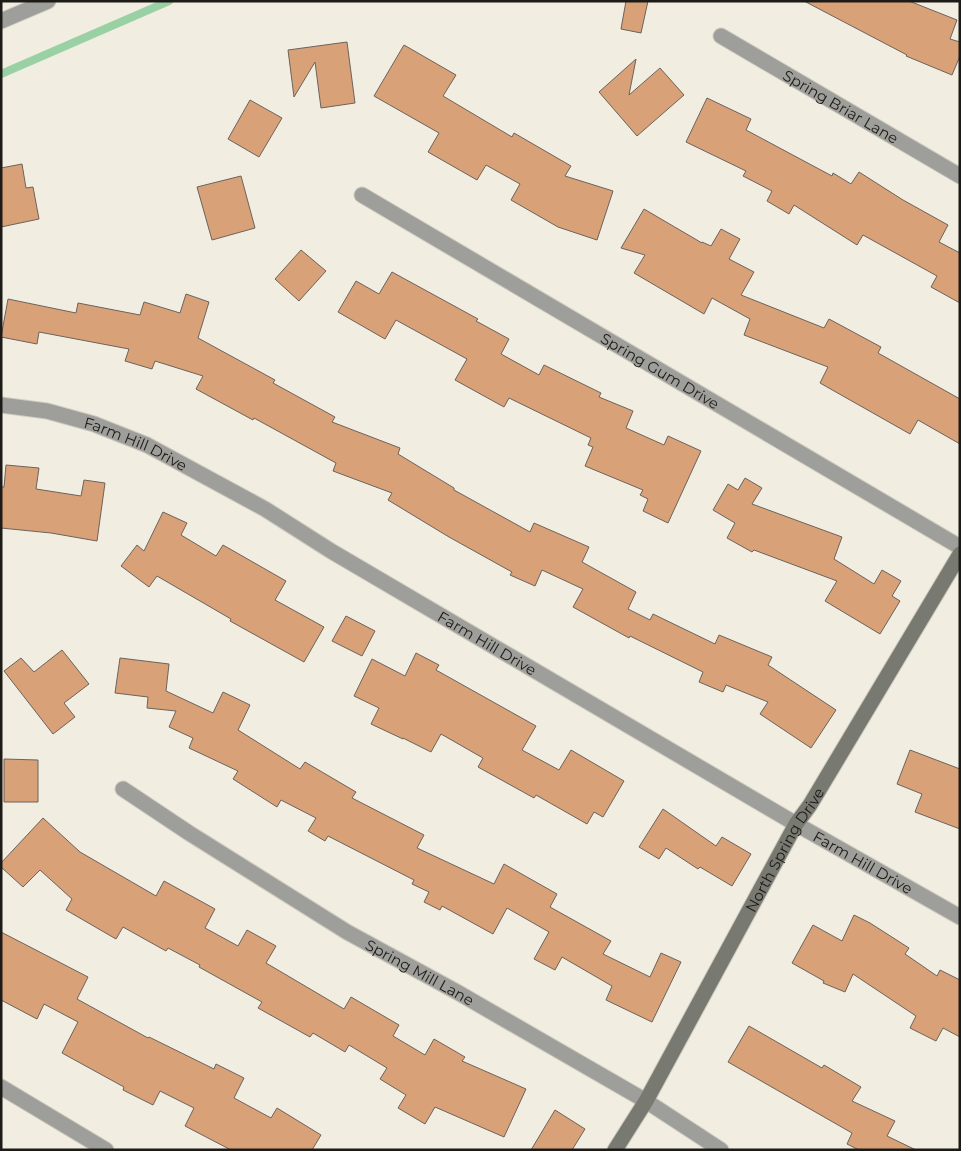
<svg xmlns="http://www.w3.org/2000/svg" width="961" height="1151" font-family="Montserrat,sans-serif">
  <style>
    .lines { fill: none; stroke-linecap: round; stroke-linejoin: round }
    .stream { stroke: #99d1a4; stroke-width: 8 }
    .building { fill: #d8a178; stroke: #6c635c }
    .street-casing { stroke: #cfcbc1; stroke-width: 17 }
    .secondary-casing { stroke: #cfcbc1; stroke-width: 17 }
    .street { stroke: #9e9f9a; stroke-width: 15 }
    .secondary { stroke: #787a72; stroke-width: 15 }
    .labels { text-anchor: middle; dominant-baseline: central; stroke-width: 4.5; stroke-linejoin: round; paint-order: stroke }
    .street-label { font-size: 15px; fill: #1d1b17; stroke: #fffaee }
  </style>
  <rect width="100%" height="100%" fill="#f1ede1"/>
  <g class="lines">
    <path class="stream" d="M 1,74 L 169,1"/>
  </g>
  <g class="building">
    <path d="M 626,1 L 648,1 L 641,33 L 621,29 Z"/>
    <path d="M 804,1 L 909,1 L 957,20 L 950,39 L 960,42 L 960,56 L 952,75 L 906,56 L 907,55 Z"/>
    <path d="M 347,42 L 355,103 L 321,108 L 315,62 L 294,97 L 288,50 Z"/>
    <path d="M 404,45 L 456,75 L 443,96 L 512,137 L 514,133 L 571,166 L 565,176 L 613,191 L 597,240 L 558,227 L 511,200 L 520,184 L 486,165 L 477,180 L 428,152 L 439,133 L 374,96 Z"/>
    <path d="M 636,59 L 629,95 L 660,68 L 684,95 L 637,136 L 599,92 Z"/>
    <path d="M 707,98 L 751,119 L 746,130 L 832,176 L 833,173 L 851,184 L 859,172 L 903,200 L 948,225 L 939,242 L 960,253 L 960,303 L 931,287 L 937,276 L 863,235 L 857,245 L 794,205 L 789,214 L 767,201 L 772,191 L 743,176 L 746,171 L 686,142 Z"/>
    <path d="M 250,100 L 282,118 L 259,157 L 228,139 Z"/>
    <path d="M 22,164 L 26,188 L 33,187 L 39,219 L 1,227 L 1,168 Z"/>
    <path d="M 241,176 L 255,228 L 212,240 L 197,187 Z"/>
    <path d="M 644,209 L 702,243 L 702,242 L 711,246 L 721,229 L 740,239 L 729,259 L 754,272 L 741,295 L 824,328 L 829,319 L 881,347 L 878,353 L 960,399 L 960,444 L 918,420 L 910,434 L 820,383 L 828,367 L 744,335 L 750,319 L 712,298 L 704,314 L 634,273 L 645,255 L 621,248 Z"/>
    <path d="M 301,250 L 326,271 L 299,301 L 275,279 Z"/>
    <path d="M 392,272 L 478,319 L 476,321 L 509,339 L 501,354 L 539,375 L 544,365 L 601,393 L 599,397 L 633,411 L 626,428 L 664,445 L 668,436 L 701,451 L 668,523 L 643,511 L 648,499 L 640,495 L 643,490 L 585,466 L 593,447 L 588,445 L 591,438 L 509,398 L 504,407 L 455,380 L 467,359 L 396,320 L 385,339 L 338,312 L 356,281 L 379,294 Z"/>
    <path d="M 186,294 L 209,302 L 198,338 L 275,380 L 273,383 L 335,417 L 332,422 L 400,448 L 398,454 L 454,488 L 454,490 L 530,532 L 534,523 L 589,547 L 582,562 L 636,592 L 628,609 L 650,620 L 653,614 L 715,644 L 719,635 L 772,657 L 768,665 L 836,710 L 811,748 L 760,714 L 768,702 L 726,685 L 723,692 L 699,682 L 703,672 L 630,636 L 629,638 L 573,607 L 583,589 L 542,570 L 535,586 L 510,575 L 512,572 L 449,537 L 388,500 L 392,493 L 333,471 L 336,463 L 254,418 L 253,420 L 196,389 L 203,376 L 155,361 L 152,369 L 125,361 L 129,349 L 39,332 L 37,344 L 1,337 L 8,299 L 76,313 L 78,303 L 140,315 L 144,302 L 180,313 Z"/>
    <path d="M 6,465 L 39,468 L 36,489 L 81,496 L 84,480 L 105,483 L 97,541 L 51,533 L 1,528 L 1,487 L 4,487 Z"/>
    <path d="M 745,478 L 762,488 L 752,504 L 842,537 L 834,559 L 874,584 L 882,570 L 901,581 L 892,596 L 900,601 L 880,634 L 825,601 L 837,581 L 754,550 L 752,552 L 727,538 L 735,523 L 713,510 L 728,484 L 738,490 Z"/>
    <path d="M 163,512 L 187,523 L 181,535 L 216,556 L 223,545 L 286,581 L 275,600 L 324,627 L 304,662 L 230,621 L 231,619 L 157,576 L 149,587 L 121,566 L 137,545 L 144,551 Z"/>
    <path d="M 346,616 L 375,631 L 362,656 L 332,641 Z"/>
    <path d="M 62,650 L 89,684 L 64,703 L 75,717 L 53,734 L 4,671 L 21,658 L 34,672 Z"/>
    <path d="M 416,653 L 439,665 L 436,670 L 536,726 L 522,750 L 559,770 L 571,750 L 624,781 L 603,817 L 594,812 L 587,824 L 536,795 L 534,798 L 478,767 L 483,758 L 441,734 L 431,752 L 403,738 L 403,739 L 371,724 L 379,708 L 354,696 L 372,659 L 405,676 Z"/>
    <path d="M 120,658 L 169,664 L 166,691 L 213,713 L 223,692 L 250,705 L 238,730 L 300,769 L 305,762 L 356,792 L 352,798 L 424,835 L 417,848 L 494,884 L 504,864 L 557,894 L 550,907 L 611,941 L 603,954 L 650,977 L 661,953 L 681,962 L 652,1022 L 606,1000 L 612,986 L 562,957 L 555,970 L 534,959 L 549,932 L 507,908 L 493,934 L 442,906 L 440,910 L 424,902 L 429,892 L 412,884 L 414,880 L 328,836 L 325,841 L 308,831 L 316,818 L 281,800 L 277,807 L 233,779 L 238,771 L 189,748 L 193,738 L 169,727 L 176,711 L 147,708 L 148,697 L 115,693 Z"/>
    <path d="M 910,750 L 960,769 L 960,829 L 915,812 L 922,794 L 897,784 Z"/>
    <path d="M 4,759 L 38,760 L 38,802 L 4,802 Z"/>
    <path d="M 663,809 L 716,846 L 722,837 L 751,854 L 732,886 L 700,867 L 698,869 L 666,848 L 659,859 L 639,847 Z"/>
    <path d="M 43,818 L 80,852 L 156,896 L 164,881 L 215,909 L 205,928 L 238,946 L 247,930 L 276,946 L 266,963 L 344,1009 L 351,997 L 399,1025 L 393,1036 L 425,1055 L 434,1039 L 465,1057 L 462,1061 L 526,1089 L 504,1137 L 435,1107 L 425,1124 L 398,1108 L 406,1095 L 380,1079 L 387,1068 L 349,1045 L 345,1052 L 313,1033 L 310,1037 L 258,1008 L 262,1002 L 199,967 L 200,965 L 168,948 L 166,951 L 123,927 L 116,939 L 66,910 L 72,899 L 40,870 L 23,887 L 1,867 L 1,863 Z"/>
    <path d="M 854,915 L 870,923 L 909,948 L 905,954 L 937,976 L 940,970 L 960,980 L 960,1037 L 943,1028 L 936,1041 L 910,1028 L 916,1016 L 853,974 L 845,992 L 823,983 L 824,981 L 792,963 L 813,925 L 842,941 Z"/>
    <path d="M 1,932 L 88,977 L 77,999 L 148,1038 L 149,1037 L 214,1069 L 216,1064 L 244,1078 L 234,1098 L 271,1118 L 277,1108 L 321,1135 L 312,1150 L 231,1150 L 185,1126 L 194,1108 L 160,1091 L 153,1105 L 123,1090 L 124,1087 L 62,1053 L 78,1022 L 44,1004 L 37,1019 L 1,1000 Z"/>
    <path d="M 749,1026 L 822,1068 L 824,1065 L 861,1087 L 852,1101 L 895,1121 L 887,1136 L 916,1150 L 859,1150 L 847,1144 L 852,1133 L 728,1062 Z"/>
    <path d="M 555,1110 L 585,1129 L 572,1150 L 531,1150 Z"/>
  </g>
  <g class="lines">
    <g class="street-casing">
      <g id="street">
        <path d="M 1,21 L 48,1"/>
        <path id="s1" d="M 721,36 L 960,176"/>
        <path id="s2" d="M 362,195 L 960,547"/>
        <path id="s3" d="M 1,405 L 47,411 L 94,424 L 147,445 L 265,509 L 331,551 L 796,824 L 960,917"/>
        <path id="s4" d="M 123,789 L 189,833 L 347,932 L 457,992 L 646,1101 L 721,1150"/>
        <path d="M 1,1087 L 106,1150"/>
      </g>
    </g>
    <g class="secondary-casing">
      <g id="secondary">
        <path id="s5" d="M 615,1150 L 646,1101 L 796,824 L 810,805 L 960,554"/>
      </g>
    </g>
    <use href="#street" class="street"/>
    <use href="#secondary" class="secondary"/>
  </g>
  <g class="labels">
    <g class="street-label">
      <text stroke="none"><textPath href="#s1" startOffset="139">Spring Briar Lane</textPath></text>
      <text stroke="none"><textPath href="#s2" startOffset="346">Spring Gum Drive</textPath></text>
      <text stroke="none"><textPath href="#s3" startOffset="141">Farm Hill Drive</textPath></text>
      <text stroke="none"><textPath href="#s3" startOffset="546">Farm Hill Drive</textPath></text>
      <text stroke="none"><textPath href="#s5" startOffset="345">North Spring Drive</textPath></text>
      <text stroke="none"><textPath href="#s3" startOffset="981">Farm Hill Drive</textPath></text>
      <text stroke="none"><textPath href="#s4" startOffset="349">Spring Mill Lane</textPath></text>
    </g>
  </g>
  <rect width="961" height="1151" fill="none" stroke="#1d1b17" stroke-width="5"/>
</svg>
